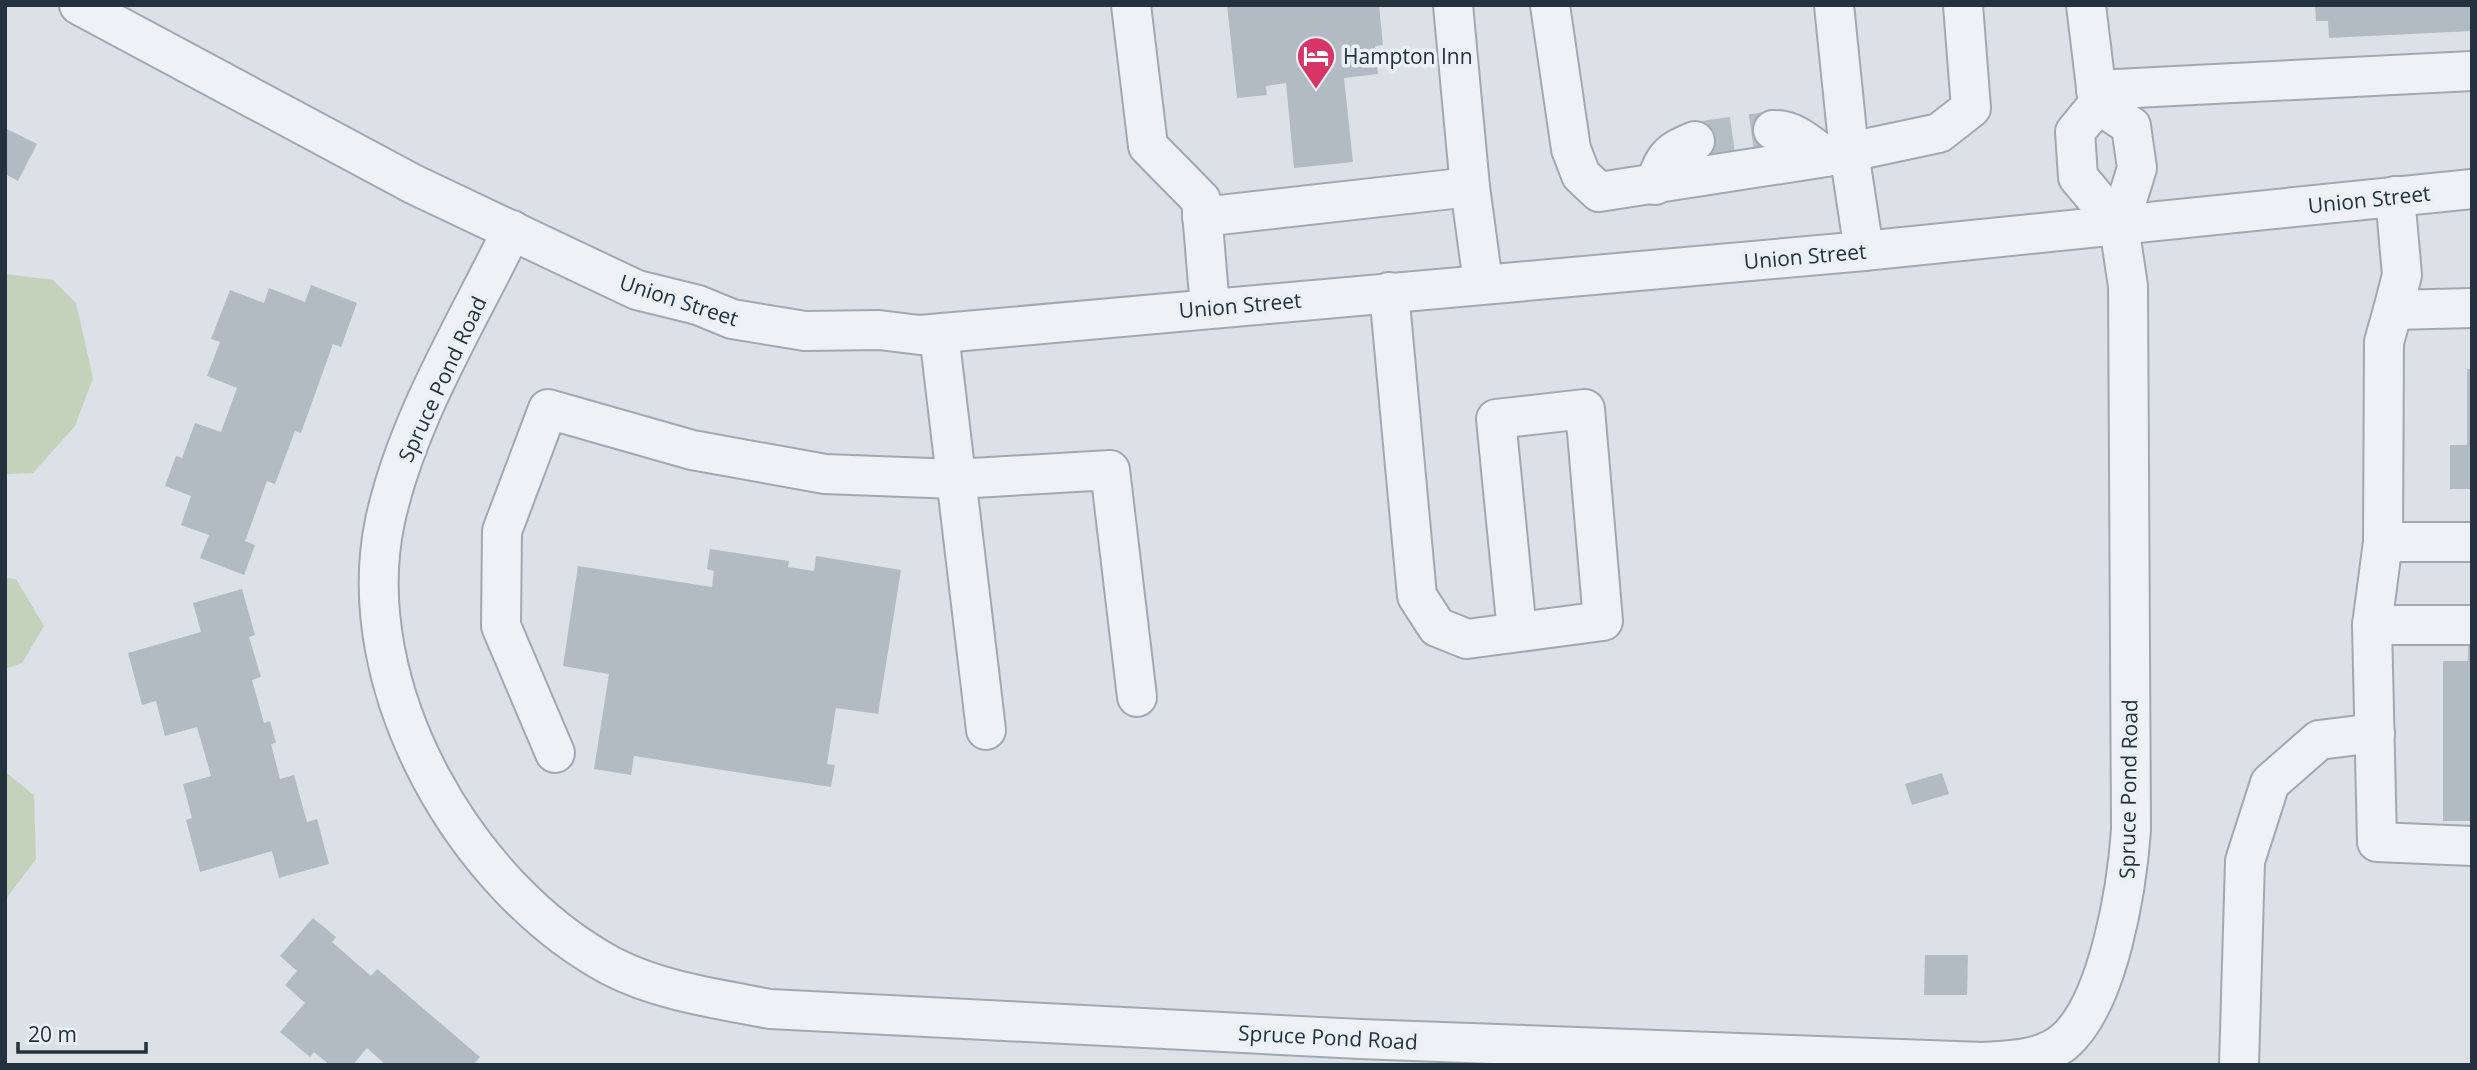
<svg xmlns="http://www.w3.org/2000/svg" width="2477" height="1070" font-family="'Open Sans',sans-serif">
  <style>
    .green { fill: #c4d1bb }
    .building { fill: #b2bbc4 }
    .lines { fill: none; stroke-linecap: round; stroke-linejoin: round }
    .minor-tunnel { stroke: #b6bec5; stroke-width: 38; stroke-dasharray: 38 19; stroke-linecap: butt }
    .minor-casing { stroke: #a0a9b1; stroke-width: 42 }
    .minor { stroke: #eef1f5; stroke-width: 38 }
    .labels { text-anchor: middle; dominant-baseline: central; stroke-width: 7; stroke-linejoin: round; paint-order: stroke }
    .poi-label { font-size: 21px; fill: #24313e; stroke: #eaf0f4; text-anchor: start }
    .street-label { font-size: 21px; fill: #24313e; stroke: #eaf0f4 }
  </style>
  <rect width="100%" height="100%" fill="#dbe1e7"/>
  <g class="green">
    <path d="M 5,274 L 53,280 L 76,303 L 93,378 L 75,426 L 33,473 L 5,474 Z"/>
    <path d="M 5,578 L 16,579 L 44,626 L 22,663 L 5,669 Z"/>
    <path d="M 5,772 L 34,795 L 36,859 L 5,900 Z"/>
  </g>
  <g class="building">
    <path d="M 1227,5 L 1379,5 L 1383,45 L 1375,46 L 1378,74 L 1344,78 L 1353,162 L 1294,168 L 1286,83 L 1266,86 L 1267,95 L 1237,98 Z"/>
    <path d="M 2315,5 L 2472,5 L 2472,31 L 2329,38 L 2328,21 L 2316,21 Z"/>
    <path d="M 5,128 L 37,144 L 18,181 L 5,174 Z"/>
    <path d="M 311,285 L 357,303 L 341,347 L 333,344 L 301,433 L 295,431 L 275,484 L 267,481 L 245,541 L 255,545 L 244,575 L 200,558 L 209,535 L 181,525 L 191,496 L 165,486 L 176,456 L 182,458 L 195,423 L 221,432 L 237,388 L 207,376 L 220,342 L 211,339 L 230,290 L 264,303 L 269,288 L 305,302 Z"/>
    <path d="M 2467,369 L 2472,369 L 2472,489 L 2450,489 L 2450,445 L 2467,445 Z"/>
    <path d="M 710,549 L 789,561 L 788,567 L 814,571 L 816,556 L 901,570 L 878,714 L 836,708 L 827,764 L 835,765 L 831,787 L 634,756 L 631,775 L 594,769 L 609,674 L 563,666 L 578,566 L 712,587 L 714,571 L 707,569 Z"/>
    <path d="M 242,589 L 255,635 L 249,637 L 261,677 L 252,680 L 264,723 L 270,721 L 276,743 L 271,744 L 280,779 L 294,775 L 307,822 L 317,819 L 329,864 L 279,878 L 272,851 L 200,872 L 186,820 L 192,818 L 183,784 L 211,776 L 197,727 L 165,736 L 156,701 L 142,705 L 128,653 L 201,632 L 193,603 Z"/>
    <path d="M 2468,638 L 2472,638 L 2472,821 L 2443,821 L 2443,661 L 2468,661 Z"/>
    <path d="M 1942,773 L 1949,794 L 1912,805 L 1905,784 Z"/>
    <path d="M 313,918 L 336,937 L 332,942 L 371,976 L 377,969 L 480,1057 L 473,1065 L 386,1065 L 367,1048 L 353,1065 L 330,1065 L 314,1052 L 310,1057 L 280,1032 L 305,1003 L 285,985 L 297,971 L 280,956 Z"/>
    <path d="M 1925,955 L 1968,955 L 1967,995 L 1924,995 Z"/>
  </g>
  <g class="lines">
    <path class="minor-tunnel" d="M 1695,141 L 1773,130"/>
    <g class="minor-casing">
      <g id="minor">
        <path d="M 79,5 L 413,184 L 637,290 L 698,305 L 732,319 L 805,331 L 879,330 L 920,335 L 1864,251 L 2472,189"/>
        <path d="M 1131,5 L 1148,146 L 1201,200 L 1210,308"/>
        <path d="M 1453,5 L 1470,187 L 1483,283"/>
        <path d="M 1550,5 L 1571,149 L 1581,175 L 1599,192 L 1826,157 L 1939,133 L 1971,108 L 1963,5"/>
        <path d="M 1834,5 L 1849,152 L 1864,251"/>
        <path d="M 2086,5 L 2098,104 L 2075,132 L 2078,177 L 2119,226"/>
        <path d="M 2096,90 L 2472,71"/>
        <path d="M 1773,130 C 1794,129 1810,145 1826,157"/>
        <path d="M 1655,185 C 1664,157 1668,152 1695,141"/>
        <path d="M 2395,196 L 2402,275 L 2393,310 L 2472,308"/>
        <path d="M 1202,217 L 1470,187"/>
        <path d="M 512,230 C 467,323 407,419 385,521 C 350,688 466,888 611,966 C 659,991 718,999 770,1009 L 1360,1039 L 1983,1062 C 2010,1060 2043,1060 2065,1041 C 2109,1002 2127,887 2131,830 L 2128,286 L 2119,226 L 2137,168 L 2131,126 L 2098,104"/>
        <path d="M 1389,292 L 1417,596 L 1437,627 L 1467,639 L 1603,621 L 1585,409 L 1496,419 L 1517,632"/>
        <path d="M 2393,310 L 2384,342 L 2383,542 L 2372,625 L 2377,842 L 2472,846"/>
        <path d="M 939,334 L 986,730"/>
        <path d="M 2383,542 L 2472,542"/>
        <path d="M 2372,625 L 2472,625"/>
        <path d="M 555,753 L 501,626 L 502,531 L 548,409 L 692,450 L 825,474 L 956,479 L 1110,470 L 1137,697"/>
        <path d="M 2239,1065 L 2245,861 L 2270,783 L 2319,740 L 2375,733"/>
      </g>
    </g>
    <use href="#minor" class="minor"/>
  </g>
  <defs>
    <g id="hotel-pin" transform="scale(2.0125)"><path d="M0 17L-7.5 6A9.5 9.5 0 1 1 7.5 6Z" fill="#d73565" stroke="#eaf0f4"/><path d="M-6-4.5h1.5V1H6V5H4.5V3h-9V5H-6ZM-4 0a1.8 1.8 0 1 1 3.6 0ZM.5 0V-2.5h3Q6-2.5 6 0Z" fill="#fff"/></g>
  </defs>
  <g fill-rule="evenodd">
    <use href="#hotel-pin" x="1316" y="56"/>
  </g>
  <g class="labels">
    <g class="poi-label">
      <text x="1343" y="56">Hampton Inn</text>
    </g>
    <g class="street-label">
      <text transform="translate(2369 199) rotate(-6)">Union Street</text>
      <text transform="translate(1805 256) rotate(-5)">Union Street</text>
      <text transform="translate(679 300) rotate(18)">Union Street</text>
      <text transform="translate(1240 305) rotate(-5)">Union Street</text>
      <text transform="translate(442 379) rotate(-65)">Spruce Pond Road</text>
      <text transform="translate(2128 789) rotate(-89)">Spruce Pond Road</text>
      <text transform="translate(1328 1037) rotate(3)">Spruce Pond Road</text>
    </g>
  </g>
  <rect width="2477" height="1070" fill="none" stroke="#24313e" stroke-width="14"/>
  <path d="M18 1042v10h128v-10" fill="none" stroke="#24313e" stroke-width="3.5"/>
  <text x="28" y="1042" font-size="21" fill="#24313e" stroke="#eaf0f4" stroke-width="5" paint-order="stroke">20 m</text>
</svg>
